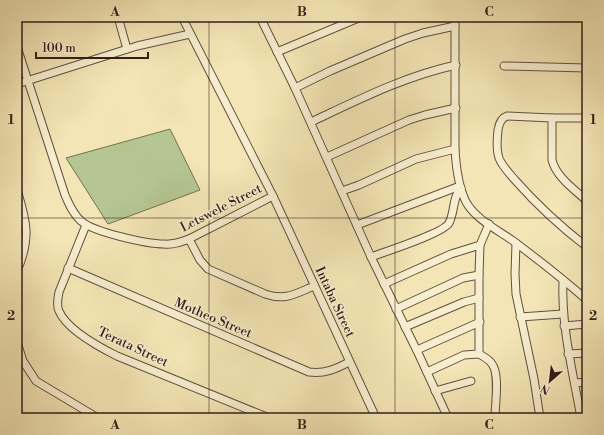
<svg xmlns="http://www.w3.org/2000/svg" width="604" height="435" font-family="'Libre Bodoni',serif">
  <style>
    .pitch { fill: #b5c692; stroke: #747254 }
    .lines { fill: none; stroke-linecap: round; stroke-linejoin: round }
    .minor-casing { stroke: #62503e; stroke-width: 9 }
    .minor { stroke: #f7eecf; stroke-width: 7 }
    .grid { fill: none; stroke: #321e17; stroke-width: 1; stroke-opacity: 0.55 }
    .labels { text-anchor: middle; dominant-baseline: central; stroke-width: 3; stroke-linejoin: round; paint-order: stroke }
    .street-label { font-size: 13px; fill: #321e17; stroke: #f7eecf }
    .neatline { fill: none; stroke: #321e17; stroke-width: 1.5 }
    .grid-label { font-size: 13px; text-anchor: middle; font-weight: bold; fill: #321e17 }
  </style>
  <rect width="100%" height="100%" fill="#f3e5b5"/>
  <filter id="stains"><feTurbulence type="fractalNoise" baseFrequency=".005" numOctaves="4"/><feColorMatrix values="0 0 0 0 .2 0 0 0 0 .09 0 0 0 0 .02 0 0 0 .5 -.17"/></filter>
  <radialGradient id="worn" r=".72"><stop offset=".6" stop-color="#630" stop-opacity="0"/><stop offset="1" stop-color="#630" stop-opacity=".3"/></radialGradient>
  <path class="pitch" d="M 170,129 L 200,190 L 108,224 L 66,158 Z"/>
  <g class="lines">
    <g class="minor-casing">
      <g id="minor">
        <path d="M 118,17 L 127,49"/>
        <path d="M 182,17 L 273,196 L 376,418"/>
        <path d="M 260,17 L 295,88 L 371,257 L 419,355 L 448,418"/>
        <path d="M 455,17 L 455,149 C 456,167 458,186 466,202 C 476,220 500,231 516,243 C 540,261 564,280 587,300"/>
        <path d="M 17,47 L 65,195 C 69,204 73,214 81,221 C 93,232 147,244 164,244 C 173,245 181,242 189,239 L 273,196"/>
        <path d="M 277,52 L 361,17"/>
        <path d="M 504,66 L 587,68"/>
        <path d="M 17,84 L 137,46 L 190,34"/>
        <path d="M 295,88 L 330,71 L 405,39 L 423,33 L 455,26"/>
        <path d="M 552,118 L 552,160 C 556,177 575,190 587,201"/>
        <path d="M 587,118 L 552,118 L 507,116 C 501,118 499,124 498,130 C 497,139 496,149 499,158 C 502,166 509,173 515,180 C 537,205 561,227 587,247"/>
        <path d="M 311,122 C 358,100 405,76 456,65"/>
        <path d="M 327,157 L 409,120 L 425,115 L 456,108"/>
        <path d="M 17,190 C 27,222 31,239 17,271"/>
        <path d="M 342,191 L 359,185 L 416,159 L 455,149"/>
        <path d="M 86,225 L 59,292 C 58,298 56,305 59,311 C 67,330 99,347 117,356 L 269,418"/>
        <path d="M 357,225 L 460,186"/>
        <path d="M 189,239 L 200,260 L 208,269 L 265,294 C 285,301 295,294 314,286"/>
        <path d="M 516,243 L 515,274 L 516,294 L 534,379 L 540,418"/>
        <path d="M 480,245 L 479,275 L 479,354 C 484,357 489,359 492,364 C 500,374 495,405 495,418"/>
        <path d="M 371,257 C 384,252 444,233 449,223 C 455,212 452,198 461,188"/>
        <path d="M 68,268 L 309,372 C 325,374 336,369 349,362"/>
        <path d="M 563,280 C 561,327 573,372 581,418"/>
        <path d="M 384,284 L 451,254 L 480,245 L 489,224"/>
        <path d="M 396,309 L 463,278 L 479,275"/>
        <path d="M 520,317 L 563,314"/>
        <path d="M 564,326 L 587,324"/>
        <path d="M 405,327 L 464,302 L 479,298"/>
        <path d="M 17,342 L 23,361 L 36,381 L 98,418"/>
        <path d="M 417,350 L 480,322"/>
        <path d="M 568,354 L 587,353"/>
        <path d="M 427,372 L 464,355 L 479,354"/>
        <path d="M 575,383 L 587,382"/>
        <path d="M 435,391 L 471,381"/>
      </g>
    </g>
    <use href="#minor" class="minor"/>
  </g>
  <path class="grid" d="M 209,17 L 209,418M 395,17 L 395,418M 17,218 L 587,218"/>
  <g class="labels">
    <g class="street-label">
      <text transform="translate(221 208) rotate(-27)">Letswele Street</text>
      <text transform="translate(335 302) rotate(65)">Intaba Street</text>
      <text transform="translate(213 318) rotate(23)">Motheo Street</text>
      <text transform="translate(133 347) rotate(25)">Terata Street</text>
    </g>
  </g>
  <rect width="604" height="435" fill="none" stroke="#f3e5b5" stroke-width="44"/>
  <g transform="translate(550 381) rotate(208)" stroke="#f7eecf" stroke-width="3" paint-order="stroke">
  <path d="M0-3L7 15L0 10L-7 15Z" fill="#321e17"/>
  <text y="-6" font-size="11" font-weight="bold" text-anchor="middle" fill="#321e17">N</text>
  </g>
  <path d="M36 52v6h112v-6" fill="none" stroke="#321e17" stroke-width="2"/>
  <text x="42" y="52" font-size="12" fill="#321e17" stroke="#f7eecf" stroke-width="3" paint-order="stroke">100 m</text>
  <rect x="22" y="22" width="560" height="391" class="neatline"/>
  <g class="grid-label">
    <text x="115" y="16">A</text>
    <text x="302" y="16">B</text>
    <text x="489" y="16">C</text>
    <text x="11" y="124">1</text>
    <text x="593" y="124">1</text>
    <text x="11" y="320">2</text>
    <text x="593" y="320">2</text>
    <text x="115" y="429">A</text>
    <text x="302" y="429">B</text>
    <text x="489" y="429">C</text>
  </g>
  <rect width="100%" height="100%" filter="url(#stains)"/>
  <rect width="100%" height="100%" fill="url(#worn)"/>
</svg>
